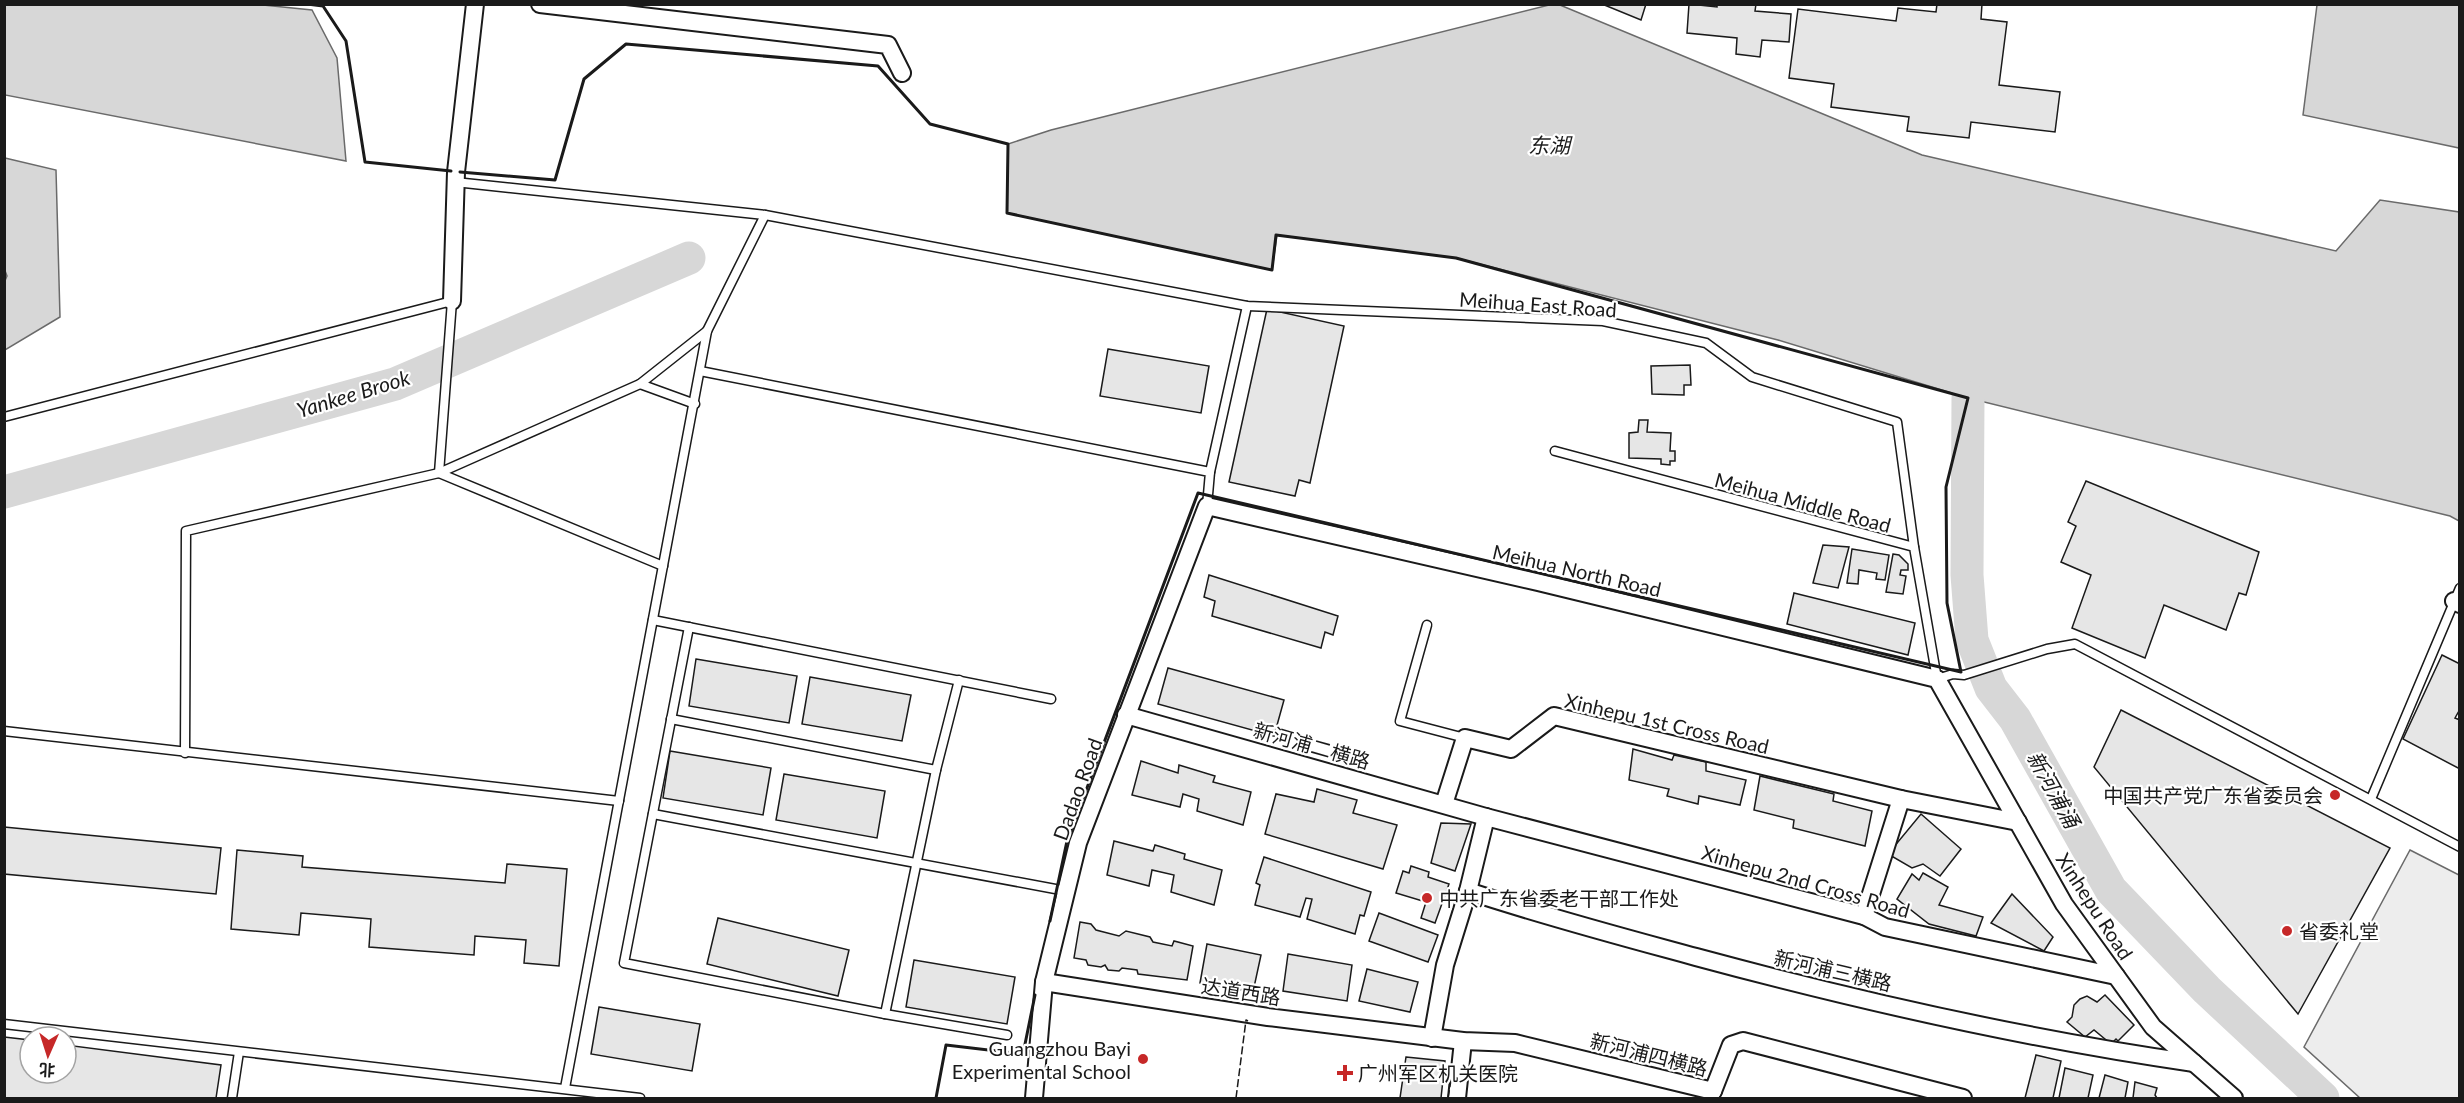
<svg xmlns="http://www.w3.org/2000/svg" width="2464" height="1103" font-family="Lato,'Noto Sans SC',sans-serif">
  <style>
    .green { fill: #ededed; stroke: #6a6a6a; stroke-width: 1.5 }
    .water { fill: #d7d7d7; stroke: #6a6a6a; stroke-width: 1.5 }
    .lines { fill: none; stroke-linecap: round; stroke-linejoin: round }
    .river { stroke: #d7d7d7; stroke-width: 33 }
    .building { fill: #e6e6e6; stroke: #1a1a1a; stroke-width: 1.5 }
    .service-casing { stroke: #1a1a1a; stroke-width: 11 }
    .minor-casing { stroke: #1a1a1a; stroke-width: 20 }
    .service { stroke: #fff; stroke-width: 8 }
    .minor { stroke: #fff; stroke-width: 16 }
    .fence { stroke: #1a1a1a; stroke-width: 1.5; stroke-dasharray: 8 3; stroke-linecap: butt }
    .wall { stroke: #1a1a1a; stroke-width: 3 }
    .poi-dot { fill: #c62828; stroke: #fff; stroke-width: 2 }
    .labels { text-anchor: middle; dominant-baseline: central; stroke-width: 4.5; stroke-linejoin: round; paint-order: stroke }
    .street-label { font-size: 20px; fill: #1a1a1a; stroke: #fff }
    .poi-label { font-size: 20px; fill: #1a1a1a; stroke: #fff; text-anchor: start }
    .water-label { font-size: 21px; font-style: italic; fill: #1a1a1a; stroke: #fff }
  </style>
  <rect width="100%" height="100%" fill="#fff"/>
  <path class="green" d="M 2410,850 L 2459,875 L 2459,1098 L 2360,1098 L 2304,1047 Z"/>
  <g class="water">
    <path d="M 1553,4 L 1560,5 L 1922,155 L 2336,251 L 2380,200 L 2459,212 L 2459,521 L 2450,516 L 1968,398 L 1778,340 L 1456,258 L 1277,235 L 1272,270 L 1007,213 L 1008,144 L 1051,130 Z"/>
    <path d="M 263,5 L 312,10 L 337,58 L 346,161 L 5,95 L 5,5 Z"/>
    <path d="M 2317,5 L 2459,5 L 2459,148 L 2303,115 Z"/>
    <path d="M 5,158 L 56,170 L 60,317 L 5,350 L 4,283 L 7,276 L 4,268 Z"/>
  </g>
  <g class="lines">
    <g class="river">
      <path d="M 1968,398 L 1967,575 L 1972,640 L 1991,688 L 2015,719 L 2111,890 L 2207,990 L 2323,1098"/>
      <path d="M 4,492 L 395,384 L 689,258"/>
    </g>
  </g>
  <g class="building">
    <path d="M 1602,4 L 1646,4 L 1641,20 Z"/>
    <path d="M 1689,4 L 1717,7 L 1717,4 L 1756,4 L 1755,11 L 1791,14 L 1789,42 L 1762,40 L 1760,57 L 1736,54 L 1737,38 L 1687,33 Z"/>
    <path d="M 1937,4 L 1982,4 L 1981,19 L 2007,22 L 1999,85 L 2060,92 L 2055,132 L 1971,122 L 1969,138 L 1907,131 L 1909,117 L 1831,107 L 1834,84 L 1789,78 L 1798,9 L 1896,21 L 1898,8 L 1936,12 Z"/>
    <path d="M 1267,309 L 1344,326 L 1310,483 L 1299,480 L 1295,496 L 1229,482 Z"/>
    <path d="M 1108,349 L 1209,366 L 1201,413 L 1100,396 Z"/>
    <path d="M 1690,365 L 1691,385 L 1684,385 L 1684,395 L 1652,394 L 1651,366 Z"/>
    <path d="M 1639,420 L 1648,420 L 1647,432 L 1671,433 L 1670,451 L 1675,451 L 1675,461 L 1670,461 L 1670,465 L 1661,464 L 1661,459 L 1629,458 L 1629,433 L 1638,432 Z"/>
    <path d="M 2086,481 L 2259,552 L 2246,595 L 2239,593 L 2226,630 L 2164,605 L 2145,658 L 2072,628 L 2091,575 L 2061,562 L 2076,526 L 2068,522 Z"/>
    <path d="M 1823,545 L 1849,547 L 1838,588 L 1813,583 Z"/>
    <path d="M 1852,549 L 1889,555 L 1885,580 L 1876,579 L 1877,573 L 1859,570 L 1858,584 L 1847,583 Z"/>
    <path d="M 1893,554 L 1899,555 L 1908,564 L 1908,570 L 1901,570 L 1900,575 L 1906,576 L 1903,594 L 1886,592 Z"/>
    <path d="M 1209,575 L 1338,616 L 1333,635 L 1325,632 L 1321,648 L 1212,616 L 1215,601 L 1204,597 Z"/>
    <path d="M 1794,593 L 1915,623 L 1908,655 L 1787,624 Z"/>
    <path d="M 2442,655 L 2460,664 L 2460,709 L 2455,718 L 2460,720 L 2460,769 L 2403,739 Z"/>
    <path d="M 696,659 L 797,676 L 789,723 L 689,706 Z"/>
    <path d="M 1168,668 L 1284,700 L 1274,736 L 1158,704 Z"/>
    <path d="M 810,677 L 911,695 L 902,741 L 802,724 Z"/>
    <path d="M 2121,710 L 2390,848 L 2298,1014 L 2094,767 Z"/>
    <path d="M 1633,749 L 1672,760 L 1674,755 L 1706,762 L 1706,771 L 1746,780 L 1740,805 L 1699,796 L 1698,804 L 1667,796 L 1669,789 L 1629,780 Z"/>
    <path d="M 670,751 L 771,768 L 763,815 L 663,798 Z"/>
    <path d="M 1141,761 L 1178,773 L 1179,765 L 1215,776 L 1213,782 L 1251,792 L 1243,825 L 1197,811 L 1199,799 L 1183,794 L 1180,807 L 1132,795 Z"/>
    <path d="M 784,774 L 885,791 L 877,838 L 776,820 Z"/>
    <path d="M 1760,776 L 1834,794 L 1833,801 L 1872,811 L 1865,846 L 1793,828 L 1794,820 L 1754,810 Z"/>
    <path d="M 1317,789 L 1357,800 L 1353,813 L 1397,825 L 1383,869 L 1265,834 L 1276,794 L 1314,802 Z"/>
    <path d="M 1921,814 L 1961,849 L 1940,876 L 1923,864 L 1912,868 L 1888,854 Z"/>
    <path d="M 1441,823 L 1471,824 L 1455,871 L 1431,863 Z"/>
    <path d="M 4,827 L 221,848 L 216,894 L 4,874 Z"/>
    <path d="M 1114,841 L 1153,851 L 1155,845 L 1185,854 L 1184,859 L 1222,870 L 1214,905 L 1171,892 L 1174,875 L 1152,870 L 1149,886 L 1107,875 Z"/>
    <path d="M 237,850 L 303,856 L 302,867 L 505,883 L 507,864 L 567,869 L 559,966 L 524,963 L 526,940 L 475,936 L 474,955 L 369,947 L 371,919 L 301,913 L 299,935 L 231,929 Z"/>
    <path d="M 1264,857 L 1371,892 L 1364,916 L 1360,915 L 1355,934 L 1307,919 L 1312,899 L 1306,898 L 1300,917 L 1255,905 L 1260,885 L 1256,883 Z"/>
    <path d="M 1411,866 L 1429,872 L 1428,877 L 1449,884 L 1435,923 L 1421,918 L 1426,902 L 1396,893 L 1403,871 L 1409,873 Z"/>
    <path d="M 1923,873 L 1948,887 L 1939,905 L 1983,917 L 1976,936 L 1929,924 L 1897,899 L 1912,874 L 1919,880 Z"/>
    <path d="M 2012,894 L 2053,937 L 2044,951 L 1991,923 Z"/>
    <path d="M 1379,913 L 1438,935 L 1428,962 L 1369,941 Z"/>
    <path d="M 718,918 L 849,950 L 838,996 L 707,964 Z"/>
    <path d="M 1080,922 L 1091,924 L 1096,930 L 1119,936 L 1126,931 L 1150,937 L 1153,942 L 1172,946 L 1174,941 L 1193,946 L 1187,980 L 1138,974 L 1137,970 L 1122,968 L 1119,971 L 1108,970 L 1105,965 L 1101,967 L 1088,965 L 1086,960 L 1074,958 Z"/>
    <path d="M 1207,944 L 1261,955 L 1253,992 L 1200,983 Z"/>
    <path d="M 1288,954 L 1352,965 L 1347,1001 L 1283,991 Z"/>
    <path d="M 914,960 L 1015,977 L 1007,1024 L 906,1007 Z"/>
    <path d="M 1367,969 L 1418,982 L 1410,1012 L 1359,1001 Z"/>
    <path d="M 2105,995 L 2134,1025 L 2118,1041 L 2116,1039 L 2111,1044 L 2094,1030 L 2085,1037 L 2067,1022 L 2072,1017 L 2074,1005 L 2080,999 L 2087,996 L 2097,1002 Z"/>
    <path d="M 599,1007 L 700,1024 L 692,1071 L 591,1054 Z"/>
    <path d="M 4,1037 L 30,1040 L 30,1073 L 66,1073 L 66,1045 L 221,1065 L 216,1098 L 4,1098 Z"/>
    <path d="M 2036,1055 L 2061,1061 L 2053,1098 L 2025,1098 Z"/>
    <path d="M 1406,1057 L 1445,1061 L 1441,1098 L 1400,1098 Z"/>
    <path d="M 2065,1068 L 2093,1075 L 2088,1098 L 2059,1098 Z"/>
    <path d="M 2105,1075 L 2128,1082 L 2125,1098 L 2099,1098 Z"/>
    <path d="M 2135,1082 L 2157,1088 L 2155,1095 L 2157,1098 L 2133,1098 Z"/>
  </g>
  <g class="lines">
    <g class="service-casing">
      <g id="service">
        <path d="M 455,182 L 765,215 L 1247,306 L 1603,321 L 1706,343 L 1752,377 L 1897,422 L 1914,547"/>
        <path d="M 700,371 L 1210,472 L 1207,506"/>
        <path d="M 640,384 L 695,404"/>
        <path d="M 4,417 L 452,301 L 439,473 L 663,566"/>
        <path d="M 1555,451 L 1914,547 L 1937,679 L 1953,674 L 1964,675 L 2047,649 L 2075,644 L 2460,847"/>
        <path d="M 1210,472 L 1247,306"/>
        <path d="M 653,620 L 1051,699"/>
        <path d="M 1427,625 L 1400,721 L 1465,738"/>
        <path d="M 689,627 L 624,963 L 885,1014 L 1007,1035"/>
        <path d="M 671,719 L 936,770"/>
        <path d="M 4,731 L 619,801"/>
        <path d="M 185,753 L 186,531 L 439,473 L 640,384 L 707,331"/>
        <path d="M 2371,799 L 2460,588"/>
        <path d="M 653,814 L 1066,891"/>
        <path d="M 885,1014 L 936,770 L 959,680"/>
        <path d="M 4,1024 L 640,1098"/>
        <path d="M 565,1088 L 707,331 L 765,215"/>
        <path d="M 232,1098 L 239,1052"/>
      </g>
    </g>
    <g class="minor-casing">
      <g id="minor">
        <path d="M 540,4 L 888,45 L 902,73"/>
        <path d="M 452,301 L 456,172 L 475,4"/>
        <path d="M 2454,601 L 2460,604"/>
        <path d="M 1126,715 L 1486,817 L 1864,916 L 1885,927 L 2116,976"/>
        <path d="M 1444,804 L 1465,738 L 1511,749 L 1554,716 L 1901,799"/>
        <path d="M 1468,891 C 1543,916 1619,936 1696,957 C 1859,1001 2026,1039 2194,1063"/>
        <path d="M 1864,916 L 1901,799 L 2018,822"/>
        <path d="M 1044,982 L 1268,1017 L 1463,1041 L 1515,1043 L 1713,1091"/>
        <path d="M 1432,1038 L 1445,965 L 1468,891 L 1486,817"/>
        <path d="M 1713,1091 L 1731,1045 L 1743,1041 L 1963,1098"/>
        <path d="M 1034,1098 L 1044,982 L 1078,843 L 1207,506 L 1538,582 L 1937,679 L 2064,904 L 2153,1027 L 2234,1098"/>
        <path d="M 1457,1098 L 1463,1041"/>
      </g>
    </g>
    <use href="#service" class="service"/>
    <use href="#minor" class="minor"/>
    <g class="fence">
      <path d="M 1236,1098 L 1246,1020 L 1248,1021"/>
      <path d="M 1448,1098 L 1451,1080"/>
    </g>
    <g class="wall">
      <path d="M 307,4 L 323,6 L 346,41 L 365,162 L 451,171"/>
      <path d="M 460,172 L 555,180 L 584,79 L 626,44 L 878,66 L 930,124 L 1008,144 L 1007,213 L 1272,270 L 1276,235 L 1456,258 L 1968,398 L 1946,487 L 1947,603 L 1961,672 L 1198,493 L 1067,841 L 1050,921"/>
      <path d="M 936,1098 L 946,1045 L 1023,1054 L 1035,995"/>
    </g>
  </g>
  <g class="poi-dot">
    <circle cx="2335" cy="795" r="6"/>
    <circle cx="1427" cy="898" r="6"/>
    <circle cx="2287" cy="931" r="6"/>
    <circle cx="1143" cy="1059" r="6"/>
    <path d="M1342 1064h6v6h6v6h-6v6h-6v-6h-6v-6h6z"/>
  </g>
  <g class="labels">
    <g class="street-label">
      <text transform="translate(1538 304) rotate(4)">Meihua East Road</text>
      <text transform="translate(1803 502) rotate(15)">Meihua Middle Road</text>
      <text transform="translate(1577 570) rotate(13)">Meihua North Road</text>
      <text transform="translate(1667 723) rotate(13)">Xinhepu 1st Cross Road</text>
      <text transform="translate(1312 745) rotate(16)">新河浦二横路</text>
      <text transform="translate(1077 789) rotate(-70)">Dadao Road</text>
      <text transform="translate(1806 881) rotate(16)">Xinhepu 2nd Cross Road</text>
      <text transform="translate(2095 906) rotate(57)">Xinhepu Road</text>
      <text transform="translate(1833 970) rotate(13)">新河浦三横路</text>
      <text transform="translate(1241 991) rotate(9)">达道西路</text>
      <text transform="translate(1649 1054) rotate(14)">新河浦四横路</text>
    </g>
    <g class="poi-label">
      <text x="2323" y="795" text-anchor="end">中国共产党广东省委员会</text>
      <text x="1439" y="898">中共广东省委老干部工作处</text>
      <text x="2299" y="931">省委礼堂</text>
      <text x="1131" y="1048" text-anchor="end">Guangzhou Bayi<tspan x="1131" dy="23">Experimental School</tspan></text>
      <text x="1358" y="1073">广州军区机关医院</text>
    </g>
    <g class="water-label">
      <text x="1549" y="144">东湖</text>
      <text transform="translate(353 393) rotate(-17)">Yankee Brook</text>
      <text transform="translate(2054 789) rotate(61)">新河浦涌</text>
    </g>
  </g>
  <rect width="2464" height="1103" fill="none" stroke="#1a1a1a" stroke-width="12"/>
  <g transform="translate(48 1055) rotate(183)"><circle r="28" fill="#ffffff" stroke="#a3a3a3" stroke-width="1.5"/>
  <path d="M0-4.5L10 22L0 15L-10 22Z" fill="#c62828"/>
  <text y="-9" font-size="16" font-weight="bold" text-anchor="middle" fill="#1a1a1a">北</text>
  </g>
</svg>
